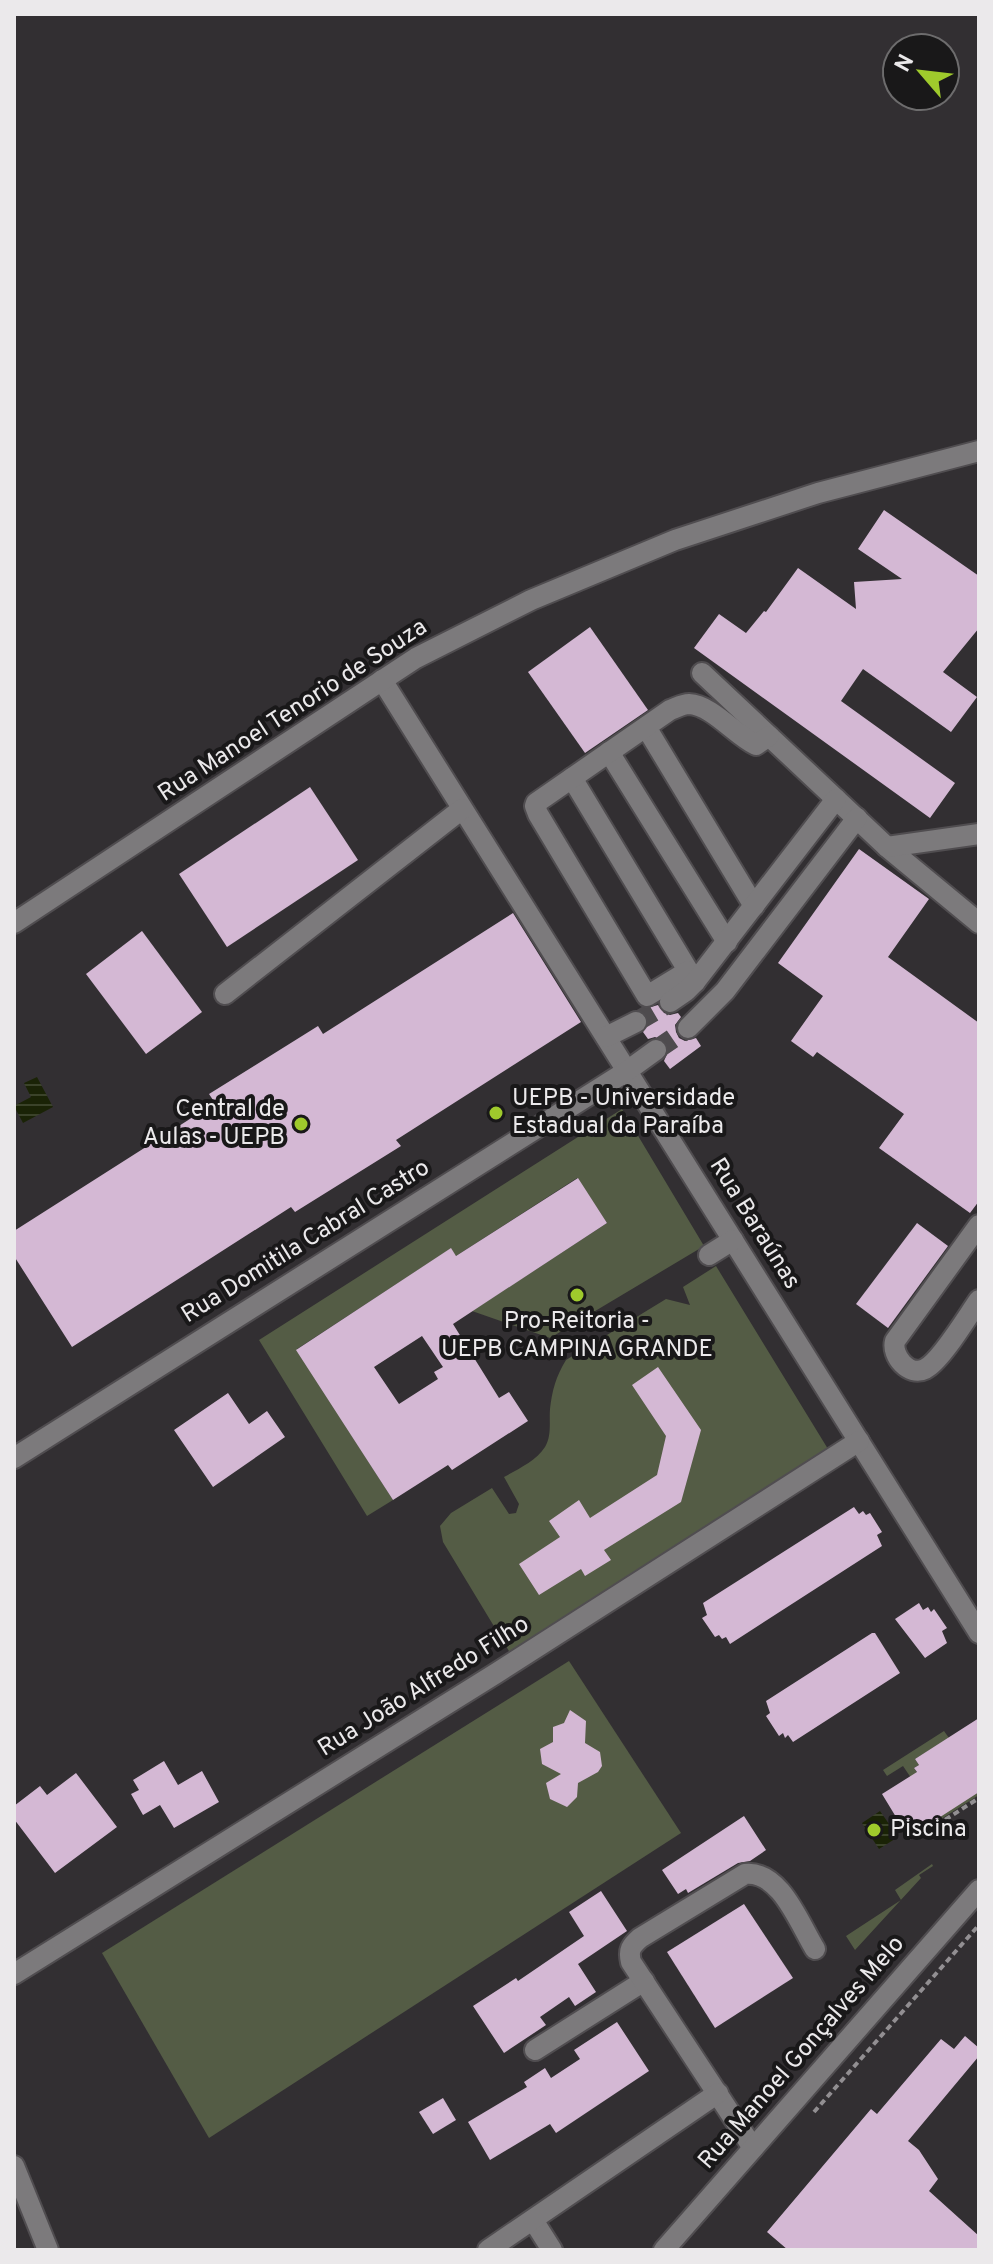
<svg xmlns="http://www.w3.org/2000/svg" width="993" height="2264" font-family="Overpass,sans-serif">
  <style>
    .green { fill: #545c45 }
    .water { fill: url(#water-rules) }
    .building { fill: #d4b8d4; fill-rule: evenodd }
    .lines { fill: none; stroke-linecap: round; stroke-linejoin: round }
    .minor-tunnel { stroke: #4e4b4e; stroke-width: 20; stroke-dasharray: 20 10; stroke-linecap: butt }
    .minor-casing { stroke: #504d50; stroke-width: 24 }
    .path { stroke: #928f92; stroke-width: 4; stroke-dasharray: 6 4; stroke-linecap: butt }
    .minor { stroke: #7c7a7c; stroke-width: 20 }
    .poi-dot { fill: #9fca2c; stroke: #191819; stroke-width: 3 }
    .labels { text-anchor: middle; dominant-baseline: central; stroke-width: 8; stroke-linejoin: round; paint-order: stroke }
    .street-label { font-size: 24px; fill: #ebe9eb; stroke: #191819 }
    .poi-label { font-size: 24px; fill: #ebe9eb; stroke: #191819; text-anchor: start }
  </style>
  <defs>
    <pattern id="water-rules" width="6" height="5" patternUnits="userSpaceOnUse" patternTransform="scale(2)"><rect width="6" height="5" fill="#1a2306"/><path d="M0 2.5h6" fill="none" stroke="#3b432a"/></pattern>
  </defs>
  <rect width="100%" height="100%" fill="#322f32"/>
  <g class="green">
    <path d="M 622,1109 L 704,1246 L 550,1338 L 472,1311 L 607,1223 L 577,1178 L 456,1256 L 450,1249 L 297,1349 L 393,1500 L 367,1516 L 259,1340 Z"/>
    <path d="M 716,1266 L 828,1449 L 512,1656 L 443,1542 L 440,1526 L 451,1513 L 492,1488 L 509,1514 L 516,1513 L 519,1504 L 504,1477 C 518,1469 536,1461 545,1447 C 552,1436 549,1421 550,1409 C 552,1391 556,1376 566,1360 L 666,1299 L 690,1305 L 683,1287 Z"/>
    <path d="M 569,1661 L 681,1833 L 209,2138 L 102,1953 Z"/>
    <path d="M 944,1731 L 949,1738 L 915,1759 L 919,1765 L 914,1768 L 918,1774 L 977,1792 L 979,1795 L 935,1823 L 928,1812 L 932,1809 L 903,1766 L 887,1776 L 883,1770 Z"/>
    <path d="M 932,1864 L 933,1866 L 919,1875 L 921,1878 L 855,1950 L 846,1936 L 901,1900 L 895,1890 Z"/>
  </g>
  <g class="water">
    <path d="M 37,1077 L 53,1107 L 23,1123 L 14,1106 L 31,1097 L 24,1083 Z"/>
    <path d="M 880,1811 L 898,1837 L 879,1849 L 862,1823 Z"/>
  </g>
  <g class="building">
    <path d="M 884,510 L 979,576 L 979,628 L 943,672 L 977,697 L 951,732 L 863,669 L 841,701 L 955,783 L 930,818 L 694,648 L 719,614 L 746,633 L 764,611 L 766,612 L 798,568 L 856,609 L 854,582 L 902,579 L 858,549 Z"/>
    <path d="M 590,627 L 648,710 L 585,753 L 528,672 Z"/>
    <path d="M 310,787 L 358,860 L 227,947 L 179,874 Z"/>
    <path d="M 859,849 L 929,899 L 888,957 L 979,1023 L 979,1201 L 970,1213 L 879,1148 L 904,1114 L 817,1052 L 813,1057 L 791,1041 L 823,996 L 778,963 Z"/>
    <path d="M 513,913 L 581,1022 L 396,1140 L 401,1146 L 295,1212 L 291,1207 L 72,1347 L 14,1256 L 14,1231 L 215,1103 L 209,1094 L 318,1026 L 323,1034 Z"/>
    <path d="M 142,931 L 202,1012 L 146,1054 L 86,974 Z"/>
    <path d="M 658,1005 L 664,1013 L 670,1015 L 678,1013 L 681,1017 L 675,1025 L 676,1032 L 679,1038 L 685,1041 L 696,1038 L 701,1046 L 670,1069 L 664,1061 L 669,1049 L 666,1042 L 655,1037 L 648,1039 L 643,1032 L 649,1022 L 647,1016 L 641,1010 Z"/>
    <path d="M 578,1178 L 607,1223 L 453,1324 L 499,1398 L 509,1392 L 528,1421 L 452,1470 L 448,1465 L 393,1500 L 296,1350 L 451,1248 L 456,1256 ZM 422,1336 L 443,1367 L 434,1372 L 438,1379 L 399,1404 L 374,1367 Z"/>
    <path d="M 917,1223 L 948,1246 L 888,1328 L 856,1304 Z"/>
    <path d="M 658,1367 L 701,1430 L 681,1502 L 604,1550 L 611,1560 L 585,1576 L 581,1569 L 539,1595 L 519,1564 L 560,1537 L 549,1521 L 579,1500 L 590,1518 L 657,1475 L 666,1436 L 632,1385 Z"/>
    <path d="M 228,1393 L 249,1424 L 267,1411 L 285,1437 L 213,1487 L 174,1430 Z"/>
    <path d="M 854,1507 L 859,1514 L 863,1511 L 866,1515 L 870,1513 L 882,1532 L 877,1535 L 882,1546 L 730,1644 L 726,1637 L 722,1639 L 719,1635 L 715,1637 L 702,1618 L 707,1615 L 703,1603 Z"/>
    <path d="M 919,1603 L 923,1610 L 928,1607 L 931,1612 L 934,1609 L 947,1628 L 942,1631 L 947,1643 L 925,1658 L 895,1619 Z"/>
    <path d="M 872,1633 L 875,1633 L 900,1673 L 793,1742 L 788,1735 L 785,1738 L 783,1733 L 779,1736 L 766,1716 L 770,1713 L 766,1701 Z"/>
    <path d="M 570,1710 L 586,1721 L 585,1743 L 600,1752 L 602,1766 L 598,1772 L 578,1783 L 577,1797 L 567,1807 L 550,1799 L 546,1783 L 561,1774 L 542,1764 L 540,1749 L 553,1742 L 553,1727 L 564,1723 Z"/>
    <path d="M 979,1718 L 979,1792 L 934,1821 L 935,1823 L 910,1840 L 882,1794 L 917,1772 L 914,1768 L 919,1765 L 915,1759 Z"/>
    <path d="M 164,1761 L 178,1785 L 202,1771 L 219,1802 L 174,1828 L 160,1805 L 143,1815 L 131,1794 L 139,1790 L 133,1780 Z"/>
    <path d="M 76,1773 L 117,1827 L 55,1873 L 14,1819 L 14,1806 L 40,1786 L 47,1795 Z"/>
    <path d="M 744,1816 L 766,1850 L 750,1861 L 738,1863 L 688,1893 L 686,1889 L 678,1894 L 662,1870 Z"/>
    <path d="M 601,1891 L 627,1931 L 578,1964 L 596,1992 L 575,2006 L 569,1997 L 540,2017 L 546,2025 L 504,2053 L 473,2006 L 516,1978 L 518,1981 L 584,1936 L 569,1912 Z"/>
    <path d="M 744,1904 L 793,1978 L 715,2028 L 667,1952 Z"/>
    <path d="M 617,2022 L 649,2071 L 556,2133 L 550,2124 L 490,2160 L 468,2122 L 527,2087 L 524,2082 L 545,2068 L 551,2078 L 580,2059 L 574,2050 Z"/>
    <path d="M 965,2036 L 979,2048 L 979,2056 L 908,2141 L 919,2150 L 938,2179 L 929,2191 L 979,2236 L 979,2250 L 788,2250 L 767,2232 L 871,2109 L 877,2114 L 941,2039 L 954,2049 Z"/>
    <path d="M 443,2098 L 456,2120 L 433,2134 L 419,2112 Z"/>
  </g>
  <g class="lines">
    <g class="minor-tunnel">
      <path d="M 636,1022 L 670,1002"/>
      <path d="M 656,1050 L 688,1028"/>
    </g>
    <g class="minor-casing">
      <g id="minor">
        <path d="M 702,673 L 887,847 L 979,923"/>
        <path d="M 382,680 L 979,1633"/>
        <path d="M 646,727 L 754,906"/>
        <path d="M 609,752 L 727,942"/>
        <path d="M 572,778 L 695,982"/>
        <path d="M 887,847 L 979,834"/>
        <path d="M 14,923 L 416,658 L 531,600 L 675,540 L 818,493 L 979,451"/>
        <path d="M 688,971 L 647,996 L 538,814 L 535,806 L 536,803 L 670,710 C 676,708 682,704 689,704 C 712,705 735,735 756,745 L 769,736"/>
        <path d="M 225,994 L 462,809"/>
        <path d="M 670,1002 L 686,991 L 695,982 L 836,799"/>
        <path d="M 688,1028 L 725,991 L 857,818"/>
        <path d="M 606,1037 L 636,1022"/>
        <path d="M 979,1225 L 895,1341 C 891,1356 909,1377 925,1369 C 941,1361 967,1317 979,1300"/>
        <path d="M 709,1255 L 733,1240"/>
        <path d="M 14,1458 L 627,1071 L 656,1050"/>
        <path d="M 14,1974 L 495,1674 L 859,1441"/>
        <path d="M 535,2050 L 644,1981"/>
        <path d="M 753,2148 L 631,1962 C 628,1950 631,1946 640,1938 L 745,1874 C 780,1870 799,1923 815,1949"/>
        <path d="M 14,2166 L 48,2250"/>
        <path d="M 533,2220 L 552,2250"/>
        <path d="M 488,2250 L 718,2093"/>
        <path d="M 664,2250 L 979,1890"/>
      </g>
    </g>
    <g class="path">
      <path d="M 920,1836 L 979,1798"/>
      <path d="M 814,2112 L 979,1925"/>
    </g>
    <use href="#minor" class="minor"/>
  </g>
  <g class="poi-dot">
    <circle cx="496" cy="1113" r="8"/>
    <circle cx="301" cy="1124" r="8"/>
    <circle cx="577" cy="1295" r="8"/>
    <circle cx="874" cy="1830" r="8"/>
  </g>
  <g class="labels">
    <g class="street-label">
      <text transform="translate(293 711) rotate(-33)">Rua Manoel Tenorio de Souza</text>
      <text transform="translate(754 1224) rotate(58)">Rua Baraúnas</text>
      <text transform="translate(306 1242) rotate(-32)">Rua Domitila Cabral Castro</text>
      <text transform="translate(424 1687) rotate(-32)">Rua João Alfredo Filho</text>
      <text transform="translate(802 2053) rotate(-49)">Rua Manoel Gonçalves Melo</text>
    </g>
    <g class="poi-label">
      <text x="512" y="1099">UEPB - Universidade<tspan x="512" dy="28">Estadual da Paraíba</tspan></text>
      <text x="285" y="1110" text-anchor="end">Central de<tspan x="285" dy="28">Aulas - UEPB</tspan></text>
      <text x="577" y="1322" text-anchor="middle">Pro-Reitoria -<tspan x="577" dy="28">UEPB CAMPINA GRANDE</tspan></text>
      <text x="890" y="1830">Piscina</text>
    </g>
  </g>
  <rect width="993" height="2264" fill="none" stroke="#ebe9eb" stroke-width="32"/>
  <g transform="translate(921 72) rotate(298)"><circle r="38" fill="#191819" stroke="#6d6c6d" stroke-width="2"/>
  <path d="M0-6L14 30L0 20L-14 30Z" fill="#9fca2c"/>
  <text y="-12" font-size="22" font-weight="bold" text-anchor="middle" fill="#ebe9eb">N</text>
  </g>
</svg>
